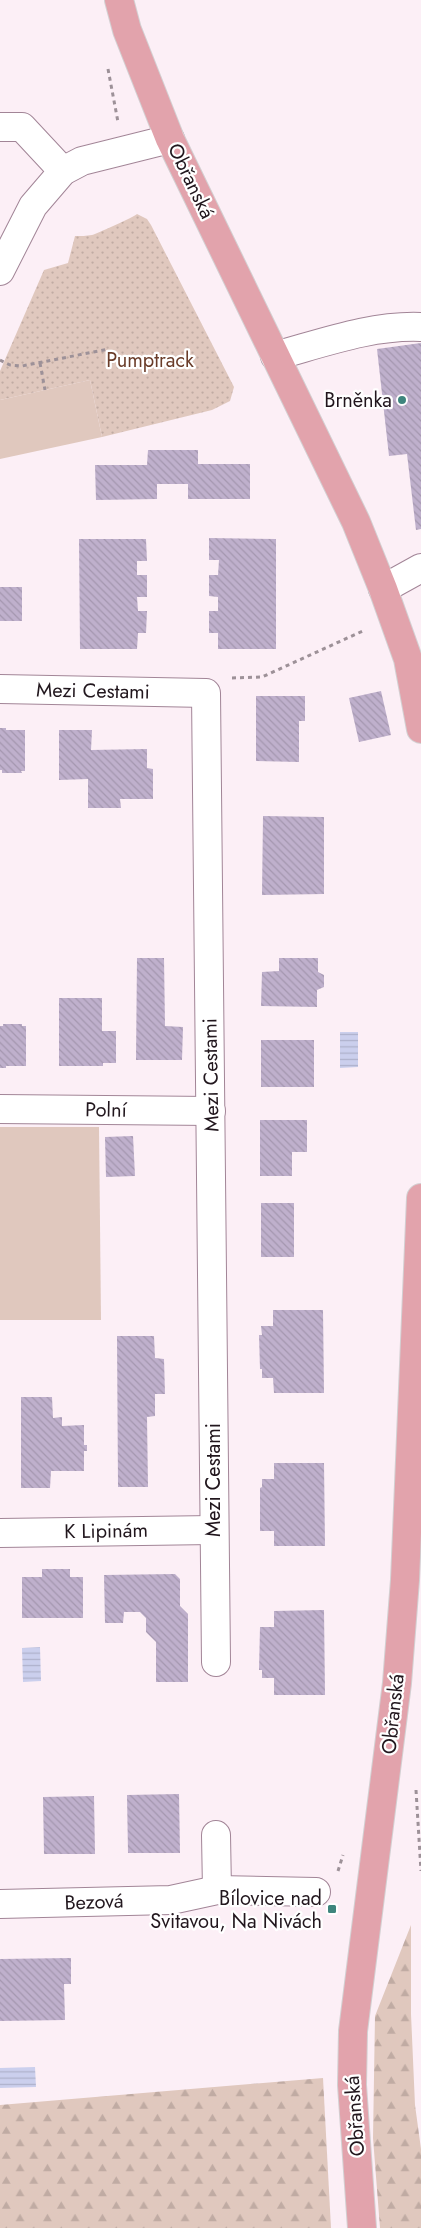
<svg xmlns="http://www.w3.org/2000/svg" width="421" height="2228" font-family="Jost,sans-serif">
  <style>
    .grass { fill: #e0c8be }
    .forest { fill: url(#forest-firs) }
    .park { fill: url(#park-dots) }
    .water { fill: url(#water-rules) }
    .building { fill: url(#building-back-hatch) }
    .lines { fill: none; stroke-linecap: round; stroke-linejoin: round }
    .minor-casing { stroke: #a28597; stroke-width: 30 }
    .major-casing { stroke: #d3d0d2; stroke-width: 30 }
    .path { stroke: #9d9198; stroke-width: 3; stroke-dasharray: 4 4; stroke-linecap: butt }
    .minor { stroke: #fff; stroke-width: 28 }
    .major { stroke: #e2a3ac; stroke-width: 28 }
    .poi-dot { fill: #3e857d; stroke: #fff; stroke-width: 2 }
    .labels { text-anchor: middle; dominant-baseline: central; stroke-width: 4.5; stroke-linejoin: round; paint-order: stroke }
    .street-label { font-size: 20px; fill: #21161d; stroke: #fff }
    .park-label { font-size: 20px; fill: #6a3c29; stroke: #fff }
    .poi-label { font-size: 20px; fill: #21161d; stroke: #fff; text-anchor: end }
  </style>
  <defs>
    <pattern id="forest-firs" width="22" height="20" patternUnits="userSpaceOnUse" patternTransform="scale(1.25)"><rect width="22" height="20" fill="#e0c8be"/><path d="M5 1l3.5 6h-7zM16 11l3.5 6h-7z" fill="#c0aba3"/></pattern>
    <pattern id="park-dots" width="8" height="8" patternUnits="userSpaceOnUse" patternTransform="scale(1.25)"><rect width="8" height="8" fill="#e0c8be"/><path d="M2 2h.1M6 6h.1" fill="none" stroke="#c0aba3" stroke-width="1.8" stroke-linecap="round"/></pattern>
    <pattern id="water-rules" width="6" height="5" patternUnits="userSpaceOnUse" patternTransform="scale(1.25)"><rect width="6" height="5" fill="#cbcfed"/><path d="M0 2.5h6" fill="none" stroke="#aeb1cb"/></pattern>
    <pattern id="building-back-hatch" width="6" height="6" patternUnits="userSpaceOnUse" patternTransform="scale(1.25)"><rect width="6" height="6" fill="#bfb0cc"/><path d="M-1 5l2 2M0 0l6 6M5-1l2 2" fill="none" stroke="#a497af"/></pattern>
  </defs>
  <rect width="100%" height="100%" fill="#fceff6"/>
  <g class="grass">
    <path d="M 90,380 L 102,437 L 0,459 L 0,400 Z"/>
    <path d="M 0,1127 L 99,1127 L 101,1320 L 0,1320 Z"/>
  </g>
  <g class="forest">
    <path d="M 411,1925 L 411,2014 L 415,2105 L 421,2149 L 421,2228 L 380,2228 L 373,2138 L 375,2016 Z"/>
    <path d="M 323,2078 L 331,2228 L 0,2228 L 0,2105 Z"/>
  </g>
  <path class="park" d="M 137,214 L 147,219 L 151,225 L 234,387 L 230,401 L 212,410 L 102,437 L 90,380 L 0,400 L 0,371 L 44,270 L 68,263 L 75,236 C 80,236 87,236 92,235 C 96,234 134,217 137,214 Z"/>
  <g class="water">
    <path d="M 340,1032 L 358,1032 L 358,1067 L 340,1068 Z"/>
    <path d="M 40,1647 L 41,1681 L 23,1682 L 22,1648 Z"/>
    <path d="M 35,2067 L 36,2087 L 0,2088 L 0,2068 Z"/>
  </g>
  <g class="building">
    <path d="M 421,343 L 421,529 L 416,530 L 407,454 L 389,456 L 377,349 Z"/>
    <path d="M 148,450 L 198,450 L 198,464 L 250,464 L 250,499 L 188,499 L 188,484 L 157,484 L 157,499 L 96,500 L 95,465 L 147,465 Z"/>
    <path d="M 209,538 L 276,539 L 276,649 L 218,649 L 218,633 L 209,633 L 209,611 L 218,611 L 218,597 L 209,596 L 209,575 L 218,575 L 219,560 L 209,560 Z"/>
    <path d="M 79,539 L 146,539 L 147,561 L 137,561 L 137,575 L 147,575 L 147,597 L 137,597 L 138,611 L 147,611 L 146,633 L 138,633 L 137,649 L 80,649 Z"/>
    <rect x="0" y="587" width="22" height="34"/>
    <path d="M 381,691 L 391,735 L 359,742 L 349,698 Z"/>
    <path d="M 256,696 L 305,696 L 305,721 L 299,721 L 299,762 L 256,761 Z"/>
    <path d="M 0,728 L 6,728 L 6,730 L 25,730 L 25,771 L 21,771 L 22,773 L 2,773 L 2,770 L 0,770 Z"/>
    <path d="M 59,730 L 92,730 L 91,750 L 147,749 L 147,768 L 153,769 L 153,799 L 120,799 L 121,808 L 88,808 L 88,779 L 59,780 Z"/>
    <path d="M 263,816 L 324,817 L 324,894 L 262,895 Z"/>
    <path d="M 137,958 L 164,958 L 165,1026 L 183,1027 L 182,1060 L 136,1060 Z"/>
    <path d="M 279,958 L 318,958 L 318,972 L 324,975 L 324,987 L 317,990 L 317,1007 L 261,1006 L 262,972 L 279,971 Z"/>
    <path d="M 59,998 L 102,998 L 102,1031 L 116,1031 L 116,1063 L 103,1063 L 103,1066 L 59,1066 Z"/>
    <path d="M 3,1024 L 22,1024 L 22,1026 L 26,1026 L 26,1066 L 6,1066 L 6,1068 L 0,1068 L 0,1026 L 3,1026 Z"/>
    <rect x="261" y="1040" width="53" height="47"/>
    <path d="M 260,1120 L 307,1120 L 307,1152 L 292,1152 L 292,1176 L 260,1176 Z"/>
    <path d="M 133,1136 L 135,1176 L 106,1177 L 105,1137 Z"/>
    <rect x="261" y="1203" width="33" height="54"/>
    <path d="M 273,1310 L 323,1310 L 324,1393 L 274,1393 L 273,1378 L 262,1378 L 262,1369 L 260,1369 L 259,1335 L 262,1335 L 261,1326 L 273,1326 Z"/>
    <path d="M 117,1336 L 154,1336 L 155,1358 L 164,1359 L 165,1394 L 155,1394 L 155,1416 L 147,1417 L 148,1487 L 118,1487 Z"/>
    <path d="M 21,1397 L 52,1397 L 53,1418 L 62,1417 L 62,1426 L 84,1425 L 84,1445 L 87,1445 L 87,1451 L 84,1451 L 84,1471 L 51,1471 L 50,1488 L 21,1488 Z"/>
    <path d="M 274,1463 L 324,1463 L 325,1546 L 274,1546 L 274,1531 L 260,1531 L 260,1488 L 262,1487 L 262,1479 L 274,1479 Z"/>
    <path d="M 42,1569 L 70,1569 L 70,1577 L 83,1577 L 83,1618 L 22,1618 L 22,1577 L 42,1577 Z"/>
    <path d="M 175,1574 L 180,1579 L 180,1606 L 188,1614 L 188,1682 L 156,1682 L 156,1642 L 146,1632 L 146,1618 L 140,1612 L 124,1612 L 123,1623 L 105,1623 L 104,1575 Z"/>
    <path d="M 324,1610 L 325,1695 L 274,1695 L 274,1678 L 262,1678 L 262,1670 L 259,1670 L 260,1627 L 274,1627 L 274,1611 Z"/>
    <path d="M 179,1794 L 180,1853 L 128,1853 L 127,1795 Z"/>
    <path d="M 94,1796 L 95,1854 L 44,1854 L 43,1797 Z"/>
    <path d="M 71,1958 L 71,1984 L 64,1984 L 65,2020 L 0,2021 L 0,1959 Z"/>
  </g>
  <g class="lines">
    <g class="minor-casing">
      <g id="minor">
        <path d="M 0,127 L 22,127 L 63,171"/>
        <path d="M 0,271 L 33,206 L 63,171 L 82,161 L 170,139"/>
        <path d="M 275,356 C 323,343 371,325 421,327"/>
        <path d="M 383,589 L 421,568"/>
        <path d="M 0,689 L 206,693 L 216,1662"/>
        <path d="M 0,1109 L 211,1111"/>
        <path d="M 0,1533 L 213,1530"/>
        <path d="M 216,1835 L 217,1890"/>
        <path d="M 0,1904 L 171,1900 L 217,1890 L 316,1892"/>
      </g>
    </g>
    <g class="major-casing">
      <g id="major">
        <path d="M 119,0 L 127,30 L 170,139 L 356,522 L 383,589 L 408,659 L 421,729"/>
        <path d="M 362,2228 L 352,2085 L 353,2031 L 397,1683 L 405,1580 L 421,1198"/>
      </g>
    </g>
    <g class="path">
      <path d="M 108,69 L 118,122"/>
      <path d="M 0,360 L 10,365 L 22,366 L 109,349"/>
      <path d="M 40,363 L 45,390"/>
      <path d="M 232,678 L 262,677 L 365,630"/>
      <path d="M 416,1790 L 421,1871"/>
      <path d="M 338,1871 L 343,1855"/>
    </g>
    <use href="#minor" class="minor"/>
    <use href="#major" class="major"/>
  </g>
  <g class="poi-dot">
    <circle cx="402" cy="400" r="5"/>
    <rect x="327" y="1904" width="10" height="10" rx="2.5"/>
  </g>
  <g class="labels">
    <g class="street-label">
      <text transform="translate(191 181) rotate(64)">Obřanská</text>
      <text transform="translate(93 691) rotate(1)">Mezi Cestami</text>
      <text transform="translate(211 1075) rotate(-91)">Mezi Cestami</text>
      <text transform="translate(106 1110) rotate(1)">Polní</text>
      <text transform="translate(213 1480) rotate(-90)">Mezi Cestami</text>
      <text transform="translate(106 1531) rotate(-1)">K Lipinám</text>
      <text transform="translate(393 1714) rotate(-84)">Obřanská</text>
      <text transform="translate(94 1902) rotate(-2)">Bezová</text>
      <text transform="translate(355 2116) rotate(-94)">Obřanská</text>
    </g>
    <g class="park-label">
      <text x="150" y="360">Pumptrack</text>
    </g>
    <g class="poi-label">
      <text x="392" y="400">Brněnka</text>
      <text x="322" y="1898">Bílovice nad<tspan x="322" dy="23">Svitavou, Na Nivách</tspan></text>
    </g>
  </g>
</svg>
